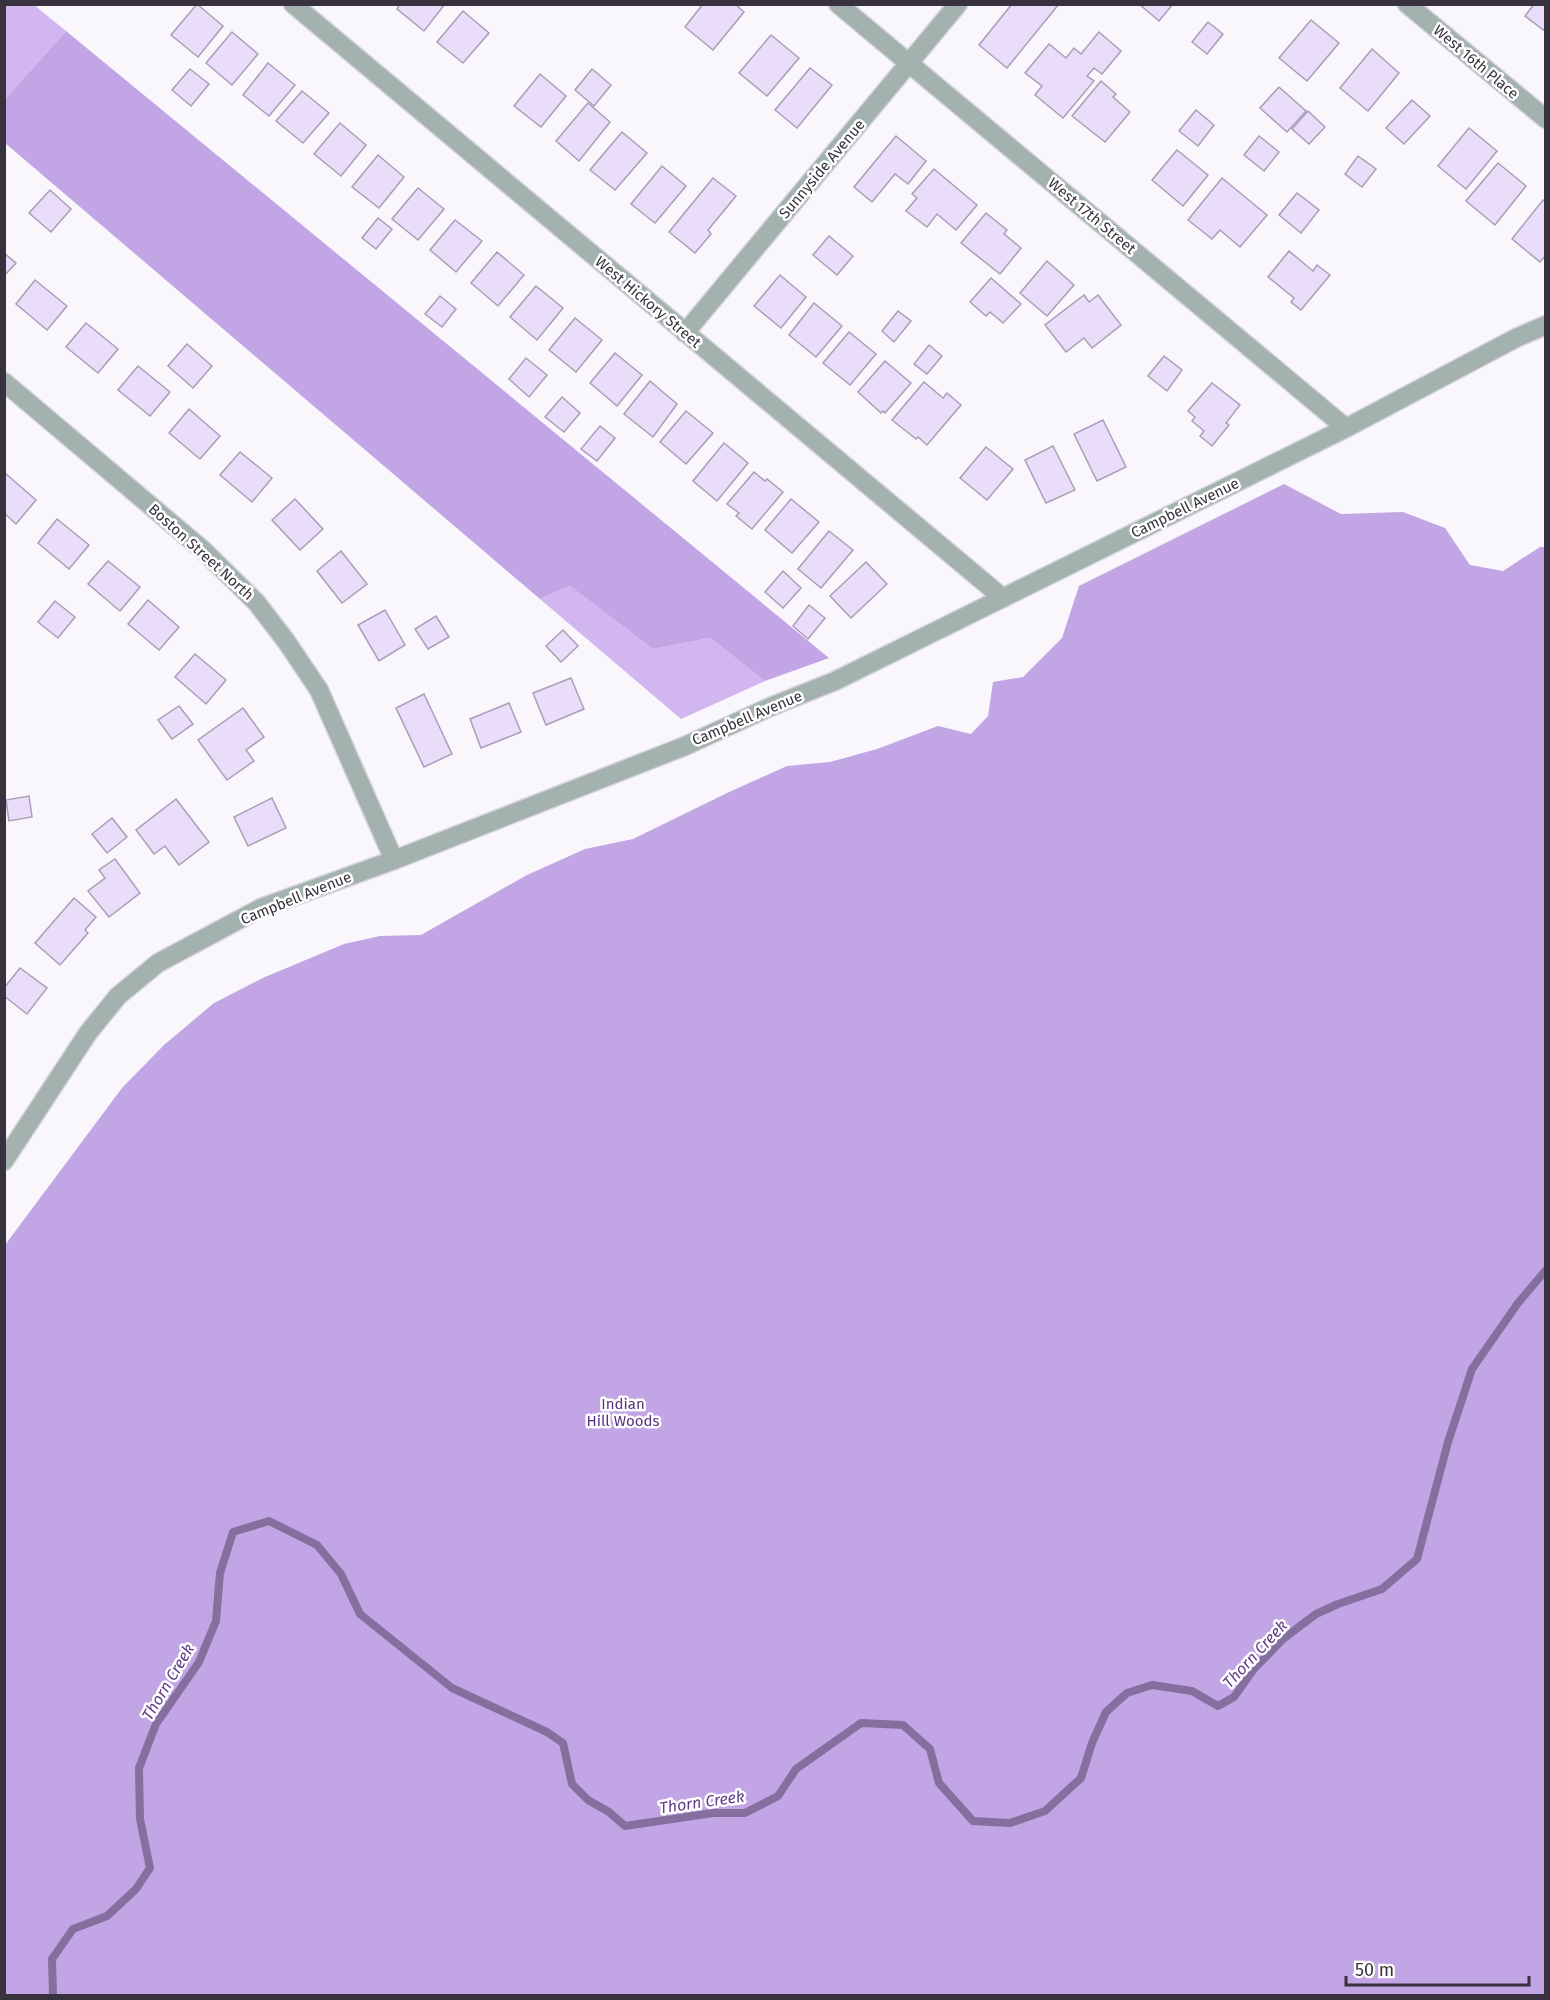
<svg xmlns="http://www.w3.org/2000/svg" width="1550" height="2000" font-family="'Fira Sans',sans-serif">
  <style>
    .green { fill: #d1b6f0 }
    .forest { fill: #c2a5e4 }
    .lines { fill: none; stroke-linecap: round; stroke-linejoin: round }
    .stream { stroke: #856f9e; stroke-width: 8 }
    .building { fill: #e9ddf9; stroke: #a99eb7; stroke-width: 1.5 }
    .street-casing { stroke: #d6d4da; stroke-width: 21 }
    .street { stroke: #a3b2af; stroke-width: 18 }
    .labels { text-anchor: middle; dominant-baseline: central; stroke-width: 5; stroke-linejoin: round; paint-order: stroke }
    .street-label { font-size: 15px; fill: #37323d; stroke: #fff }
    .park-label { font-size: 15px; fill: #58327c; stroke: #fff }
    .water-label { font-size: 16px; font-style: italic; fill: #633d88; stroke: #fff }
  </style>
  <rect width="100%" height="100%" fill="#f9f7fc"/>
  <g class="green">
    <path d="M 5,4 L 34,5 L 66,31 L 5,99 Z"/>
    <path d="M 570,586 L 653,649 L 710,638 L 765,681 L 681,719 L 540,599 Z"/>
  </g>
  <g class="forest">
    <path d="M 66,31 L 829,658 L 765,681 L 710,638 L 653,649 L 570,586 L 540,599 L 5,143 L 5,99 Z"/>
    <path d="M 1284,484 L 1341,514 L 1403,512 L 1445,528 L 1470,565 L 1503,571 L 1540,547 L 1545,547 L 1545,1995 L 5,1995 L 5,1245 L 122,1088 L 164,1045 L 214,1003 L 265,977 L 344,944 L 380,936 L 421,935 L 527,875 L 585,849 L 633,839 L 727,793 L 787,766 L 830,762 L 877,749 L 938,726 L 971,734 L 988,716 L 993,682 L 1023,677 L 1062,638 L 1079,586 Z"/>
  </g>
  <g class="lines">
    <path class="stream" d="M 53,1996 L 52,1959 L 73,1929 L 107,1916 L 136,1889 L 150,1868 L 140,1819 L 139,1768 L 156,1724 L 199,1662 L 216,1621 L 220,1573 L 233,1532 L 269,1521 L 317,1545 L 341,1574 L 360,1614 L 452,1688 L 547,1732 L 563,1743 L 572,1784 L 588,1800 L 609,1812 L 625,1826 L 713,1813 L 745,1813 L 778,1796 L 796,1769 L 861,1723 L 903,1725 L 930,1749 L 939,1783 L 973,1821 L 1010,1823 L 1045,1811 L 1081,1778 L 1092,1743 L 1106,1712 L 1127,1693 L 1152,1685 L 1192,1691 L 1218,1706 L 1234,1697 L 1254,1669 L 1283,1639 L 1316,1614 L 1338,1604 L 1382,1589 L 1417,1559 L 1448,1442 L 1472,1369 L 1518,1303 L 1546,1270"/>
  </g>
  <g class="building">
    <path d="M 197,4 L 223,26 L 198,57 L 171,35 Z"/>
    <path d="M 400,4 L 445,4 L 424,31 L 397,9 Z"/>
    <path d="M 703,4 L 735,4 L 744,12 L 713,50 L 685,27 Z"/>
    <path d="M 1012,4 L 1059,4 L 1007,68 L 979,45 Z"/>
    <path d="M 1139,4 L 1173,4 L 1159,21 Z"/>
    <path d="M 1534,4 L 1546,4 L 1546,32 L 1525,16 Z"/>
    <path d="M 463,11 L 489,33 L 463,63 L 437,42 Z"/>
    <path d="M 1311,20 L 1339,43 L 1307,81 L 1279,58 Z"/>
    <path d="M 1208,22 L 1223,34 L 1207,54 L 1192,42 Z"/>
    <path d="M 232,32 L 258,54 L 232,85 L 206,63 Z"/>
    <path d="M 1099,32 L 1121,51 L 1102,74 L 1094,68 L 1087,76 L 1094,81 L 1063,118 L 1035,95 L 1042,86 L 1025,73 L 1049,44 L 1066,58 L 1074,48 L 1081,54 Z"/>
    <path d="M 771,35 L 799,58 L 767,96 L 739,73 Z"/>
    <path d="M 1372,49 L 1399,73 L 1368,111 L 1340,88 Z"/>
    <path d="M 268,63 L 295,85 L 269,116 L 243,95 Z"/>
    <path d="M 810,68 L 832,85 L 797,128 L 775,110 Z"/>
    <path d="M 190,69 L 209,84 L 191,106 L 172,90 Z"/>
    <path d="M 592,69 L 611,85 L 594,106 L 575,90 Z"/>
    <path d="M 540,74 L 566,96 L 541,127 L 514,106 Z"/>
    <path d="M 1101,81 L 1116,94 L 1113,97 L 1130,112 L 1105,142 L 1072,116 Z"/>
    <path d="M 1279,87 L 1306,111 L 1287,132 L 1260,108 Z"/>
    <path d="M 302,91 L 329,113 L 303,143 L 276,121 Z"/>
    <path d="M 1412,100 L 1430,116 L 1404,144 L 1386,128 Z"/>
    <path d="M 588,103 L 610,122 L 579,161 L 556,141 Z"/>
    <path d="M 1196,110 L 1214,125 L 1198,146 L 1179,131 Z"/>
    <path d="M 1308,111 L 1325,127 L 1309,144 L 1292,129 Z"/>
    <path d="M 340,123 L 366,145 L 341,176 L 314,154 Z"/>
    <path d="M 1469,128 L 1497,151 L 1466,189 L 1438,166 Z"/>
    <path d="M 622,132 L 647,153 L 615,190 L 590,170 Z"/>
    <path d="M 896,136 L 926,161 L 908,184 L 895,174 L 872,202 L 854,187 Z"/>
    <path d="M 1259,136 L 1279,152 L 1264,171 L 1244,155 Z"/>
    <path d="M 1177,150 L 1208,175 L 1183,206 L 1152,180 Z"/>
    <path d="M 378,155 L 404,177 L 379,208 L 352,187 Z"/>
    <path d="M 1358,156 L 1376,169 L 1362,187 L 1345,174 Z"/>
    <path d="M 1498,163 L 1526,186 L 1495,225 L 1466,201 Z"/>
    <path d="M 662,166 L 686,186 L 655,223 L 631,204 Z"/>
    <path d="M 934,169 L 977,205 L 956,230 L 937,214 L 927,227 L 906,211 L 917,198 L 912,194 Z"/>
    <path d="M 713,178 L 736,196 L 708,230 L 711,234 L 695,253 L 669,232 Z"/>
    <path d="M 1222,178 L 1267,215 L 1240,247 L 1220,230 L 1212,239 L 1188,220 Z"/>
    <path d="M 418,188 L 444,209 L 418,240 L 392,219 Z"/>
    <path d="M 50,190 L 71,209 L 51,232 L 29,213 Z"/>
    <path d="M 1297,193 L 1319,210 L 1301,233 L 1279,215 Z"/>
    <path d="M 1543,200 L 1546,202 L 1546,255 L 1540,262 L 1512,239 Z"/>
    <path d="M 986,213 L 1007,230 L 1004,234 L 1021,248 L 1000,274 L 961,243 Z"/>
    <path d="M 378,218 L 392,229 L 376,249 L 362,238 Z"/>
    <path d="M 455,220 L 482,241 L 456,272 L 430,250 Z"/>
    <path d="M 829,236 L 853,256 L 837,275 L 813,255 Z"/>
    <path d="M 1289,251 L 1313,271 L 1317,265 L 1330,275 L 1301,310 L 1291,302 L 1294,298 L 1268,277 Z"/>
    <path d="M 497,252 L 524,275 L 498,306 L 471,283 Z"/>
    <path d="M 4,253 L 16,263 L 4,276 Z"/>
    <path d="M 1047,261 L 1074,285 L 1047,316 L 1020,293 Z"/>
    <path d="M 780,275 L 806,297 L 781,328 L 754,306 Z"/>
    <path d="M 991,278 L 1021,304 L 1003,323 L 990,312 L 986,316 L 970,302 Z"/>
    <path d="M 35,280 L 67,306 L 47,330 L 16,304 Z"/>
    <path d="M 536,286 L 563,308 L 537,340 L 510,317 Z"/>
    <path d="M 1084,295 L 1089,302 L 1098,295 L 1121,325 L 1092,348 L 1084,338 L 1066,352 L 1045,325 Z"/>
    <path d="M 440,296 L 456,309 L 442,327 L 425,314 Z"/>
    <path d="M 814,303 L 842,326 L 816,357 L 789,335 Z"/>
    <path d="M 898,311 L 911,321 L 894,342 L 882,331 Z"/>
    <path d="M 575,318 L 602,340 L 576,372 L 549,350 Z"/>
    <path d="M 86,323 L 118,349 L 98,373 L 66,347 Z"/>
    <path d="M 849,332 L 876,354 L 850,385 L 823,363 Z"/>
    <path d="M 187,344 L 212,366 L 193,388 L 168,366 Z"/>
    <path d="M 929,345 L 942,356 L 927,374 L 914,364 Z"/>
    <path d="M 615,353 L 642,375 L 617,406 L 590,383 Z"/>
    <path d="M 1164,356 L 1182,370 L 1167,391 L 1148,376 Z"/>
    <path d="M 526,358 L 547,375 L 529,397 L 509,379 Z"/>
    <path d="M 885,361 L 911,383 L 885,413 L 883,411 L 881,413 L 858,392 Z"/>
    <path d="M 138,366 L 170,392 L 150,416 L 118,390 Z"/>
    <path d="M 650,381 L 677,404 L 653,437 L 624,414 Z"/>
    <path d="M 924,382 L 943,398 L 947,393 L 961,405 L 927,445 L 918,437 L 916,439 L 892,420 Z"/>
    <path d="M 1212,383 L 1240,405 L 1226,423 L 1229,425 L 1212,446 L 1200,436 L 1204,431 L 1192,421 L 1195,417 L 1188,411 Z"/>
    <path d="M 562,397 L 580,413 L 564,432 L 545,417 Z"/>
    <path d="M 189,409 L 220,436 L 200,459 L 169,433 Z"/>
    <path d="M 686,411 L 713,433 L 686,464 L 660,442 Z"/>
    <path d="M 1103,420 L 1126,467 L 1097,481 L 1074,434 Z"/>
    <path d="M 600,426 L 615,438 L 597,461 L 581,449 Z"/>
    <path d="M 724,443 L 748,463 L 717,501 L 693,481 Z"/>
    <path d="M 1053,446 L 1075,490 L 1046,503 L 1025,460 Z"/>
    <path d="M 986,447 L 1013,469 L 987,500 L 960,478 Z"/>
    <path d="M 240,452 L 272,478 L 252,502 L 220,475 Z"/>
    <path d="M 754,472 L 765,481 L 767,479 L 783,492 L 752,529 L 736,516 L 739,513 L 727,504 Z"/>
    <path d="M 5,473 L 36,500 L 16,524 L 4,513 Z"/>
    <path d="M 295,499 L 323,529 L 300,550 L 272,520 Z"/>
    <path d="M 791,499 L 819,522 L 792,553 L 765,530 Z"/>
    <path d="M 57,519 L 89,545 L 69,569 L 38,543 Z"/>
    <path d="M 829,531 L 853,550 L 821,588 L 798,569 Z"/>
    <path d="M 341,551 L 367,584 L 342,603 L 317,571 Z"/>
    <path d="M 108,561 L 140,587 L 120,611 L 88,584 Z"/>
    <path d="M 866,562 L 887,584 L 851,618 L 830,596 Z"/>
    <path d="M 783,571 L 801,588 L 783,608 L 765,592 Z"/>
    <path d="M 148,600 L 179,627 L 159,650 L 128,624 Z"/>
    <path d="M 55,601 L 75,617 L 58,638 L 38,622 Z"/>
    <path d="M 809,605 L 825,618 L 808,639 L 793,626 Z"/>
    <path d="M 385,610 L 405,645 L 379,661 L 358,625 Z"/>
    <path d="M 436,616 L 449,637 L 428,649 L 415,629 Z"/>
    <path d="M 563,630 L 578,646 L 561,662 L 546,646 Z"/>
    <path d="M 195,654 L 226,680 L 206,704 L 175,677 Z"/>
    <path d="M 571,678 L 584,709 L 546,725 L 533,693 Z"/>
    <path d="M 424,694 L 452,754 L 424,767 L 396,708 Z"/>
    <path d="M 509,703 L 521,732 L 481,748 L 470,719 Z"/>
    <path d="M 179,706 L 193,724 L 172,739 L 158,720 Z"/>
    <path d="M 243,708 L 264,737 L 246,750 L 254,761 L 227,780 L 198,740 Z"/>
    <path d="M 29,796 L 32,817 L 9,821 L 6,800 Z"/>
    <path d="M 272,798 L 286,828 L 248,846 L 234,817 Z"/>
    <path d="M 176,799 L 209,842 L 179,865 L 165,846 L 154,854 L 136,830 Z"/>
    <path d="M 112,818 L 127,837 L 107,853 L 92,834 Z"/>
    <path d="M 115,859 L 140,893 L 109,917 L 88,891 L 105,878 L 99,870 Z"/>
    <path d="M 74,898 L 96,917 L 85,930 L 88,933 L 60,965 L 35,943 Z"/>
    <path d="M 20,968 L 47,988 L 27,1014 L 4,996 L 4,988 Z"/>
  </g>
  <g class="lines">
    <g class="street-casing">
      <g id="street">
        <path d="M 293,4 L 1003,598"/>
        <path d="M 838,4 L 1346,428"/>
        <path d="M 1407,4 L 1546,119"/>
        <path d="M 685,333 L 958,4"/>
        <path d="M 4,382 L 203,550 L 256,602 L 286,641 L 319,690 L 394,860"/>
        <path d="M 4,1161 L 88,1033 L 118,996 L 158,963 L 261,908 L 394,860 L 685,746 L 770,707 L 835,681 L 1346,428 L 1516,338 L 1546,325"/>
      </g>
    </g>
    <use href="#street" class="street"/>
  </g>
  <g class="labels">
    <g class="street-label">
      <text transform="translate(1476 62) rotate(40)">West 16th Place</text>
      <text transform="translate(822 169) rotate(-50)">Sunnyside Avenue</text>
      <text transform="translate(1092 216) rotate(40)">West 17th Street</text>
      <text transform="translate(648 302) rotate(40)">West Hickory Street</text>
      <text transform="translate(1185 508) rotate(-26)">Campbell Avenue</text>
      <text transform="translate(201 552) rotate(42)">Boston Street North</text>
      <text transform="translate(747 718) rotate(-23)">Campbell Avenue</text>
      <text transform="translate(296 898) rotate(-22)">Campbell Avenue</text>
    </g>
    <g class="park-label">
      <text x="623" y="1404">Indian<tspan x="623" dy="17">Hill Woods</tspan></text>
    </g>
    <g class="water-label">
      <text transform="translate(1255 1654) rotate(-47)">Thorn Creek</text>
      <text transform="translate(168 1682) rotate(-59)">Thorn Creek</text>
      <text transform="translate(702 1802) rotate(-8)">Thorn Creek</text>
    </g>
  </g>
  <rect width="1550" height="2000" fill="none" stroke="#37323d" stroke-width="12"/>
  <path d="M1346 1976v9h183v-9" fill="none" stroke="#37323d" stroke-width="3"/>
  <text x="1355" y="1976" font-size="18" fill="#37323d" stroke="#ffffff" stroke-width="4.5" paint-order="stroke">50 m</text>
</svg>
